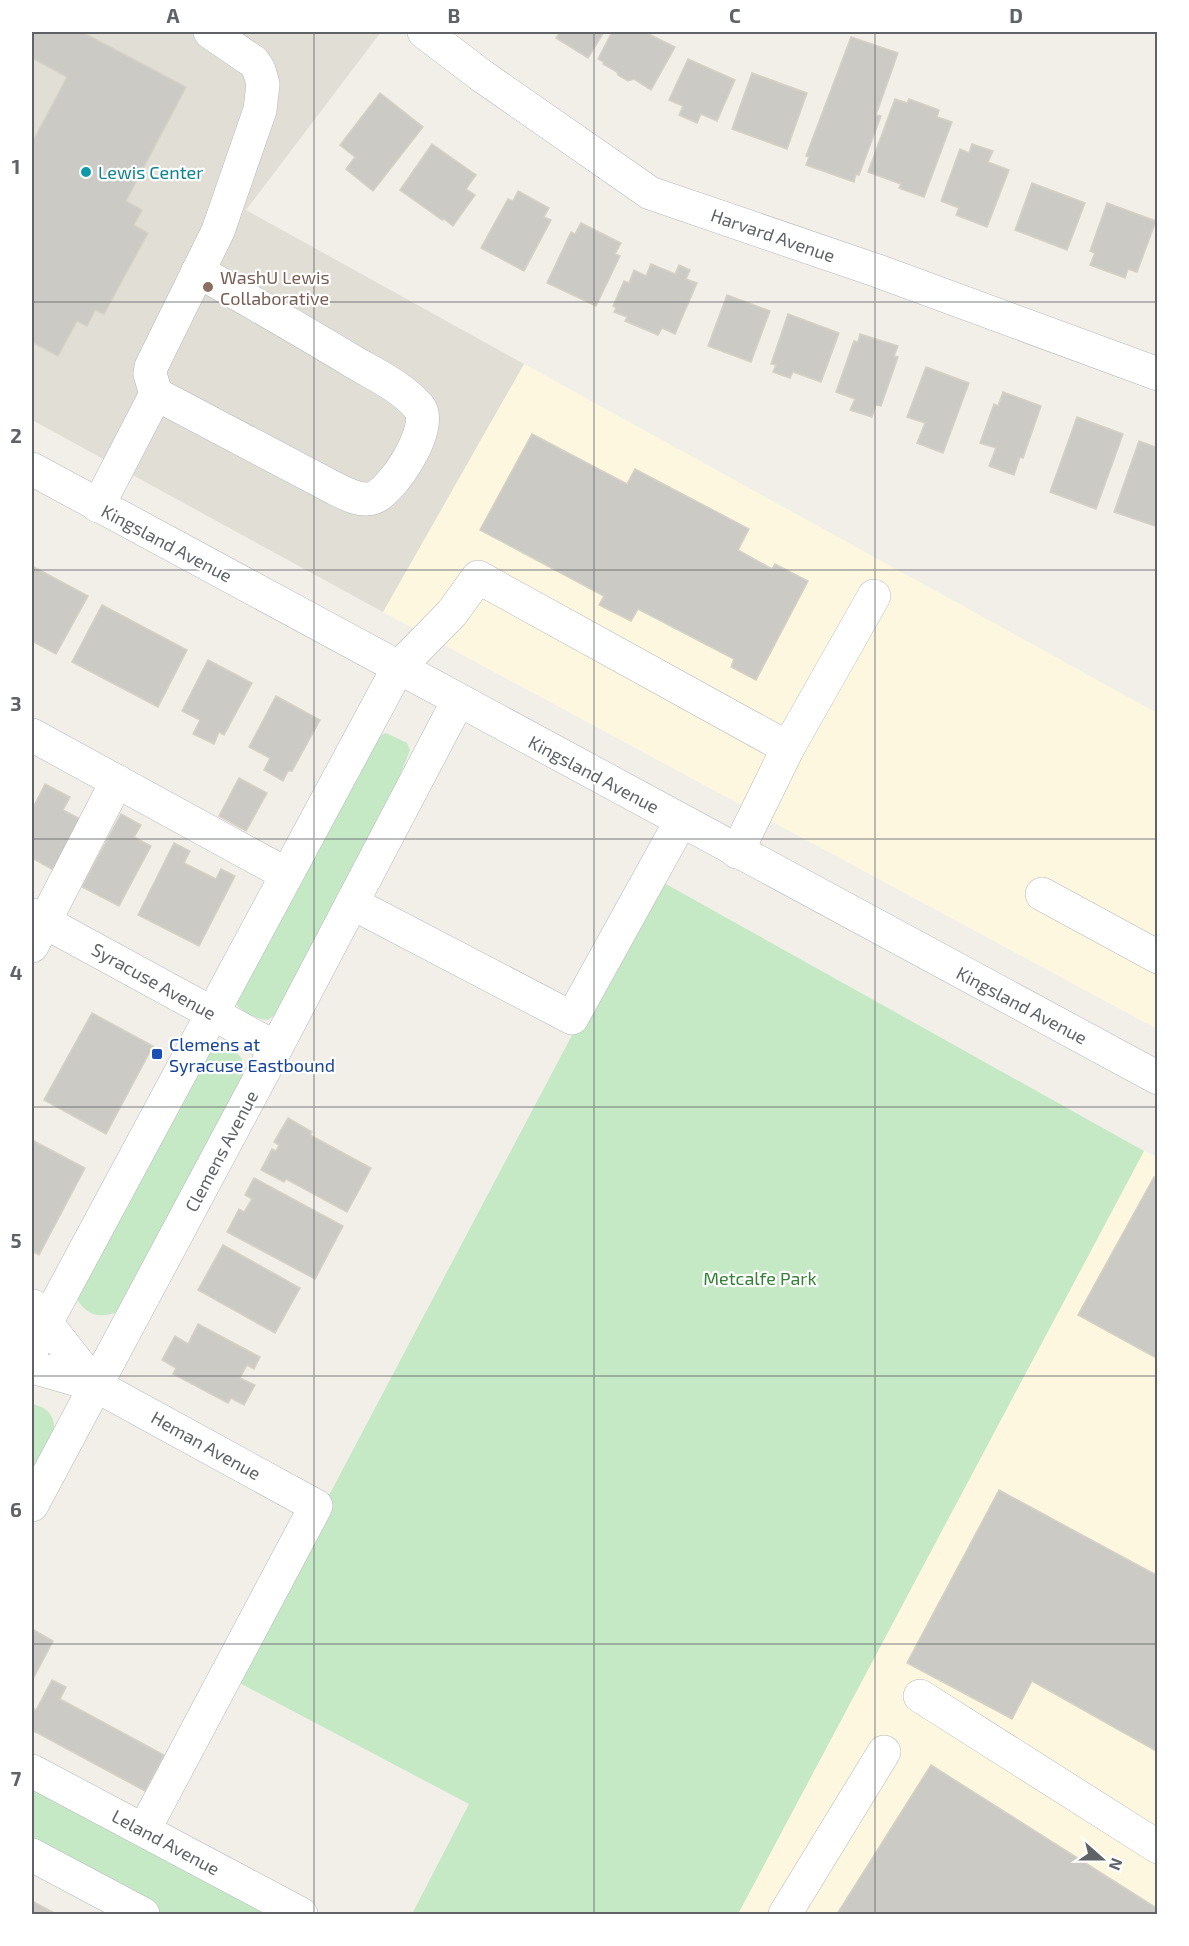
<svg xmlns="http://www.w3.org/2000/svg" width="1189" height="1946" font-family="'Exo 2',sans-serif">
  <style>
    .commercial { fill: #fef7e0 }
    .education { fill: #e1ded6 }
    .green { fill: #c5e8c5 }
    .building { fill: #cccac5; stroke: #d6d1c6; stroke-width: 1.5 }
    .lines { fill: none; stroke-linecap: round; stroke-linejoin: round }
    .minor-casing { stroke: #b5b8bc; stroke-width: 34 }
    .minor { stroke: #fff; stroke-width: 33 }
    .grid { fill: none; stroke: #5f6368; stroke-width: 1.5; stroke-opacity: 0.55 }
    .culture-dot { fill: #0f9aa8; stroke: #fff; stroke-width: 2 }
    .education-dot { fill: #8d6e63; stroke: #fff; stroke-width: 2 }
    .transit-dot { fill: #1a4fb4; stroke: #fff; stroke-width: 2 }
    .labels { text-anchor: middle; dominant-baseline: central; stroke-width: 4.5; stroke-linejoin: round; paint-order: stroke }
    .culture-label { font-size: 18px; fill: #0d838f; stroke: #fff; text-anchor: start }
    .street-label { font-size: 18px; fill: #5f6368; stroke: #fff }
    .education-label { font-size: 18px; fill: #785e54; stroke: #fff; text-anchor: start }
    .transit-label { font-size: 18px; fill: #164399; stroke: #fff; text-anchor: start }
    .park-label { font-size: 18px; fill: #348238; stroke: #fff }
    .neatline { fill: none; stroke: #5f6368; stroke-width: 2 }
    .grid-label { font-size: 20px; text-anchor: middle; font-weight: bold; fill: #5f6368 }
  </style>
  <rect width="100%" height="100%" fill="#f1efe8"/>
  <g class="commercial">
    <path d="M 524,364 L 1157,713 L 1157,1029 L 383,612 Z"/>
    <path d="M 1144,1151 L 1157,1157 L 1157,1914 L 738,1914 Z"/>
  </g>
  <path class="education" d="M 32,32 L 381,32 L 246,210 L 524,364 L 383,612 L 32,420 Z"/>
  <g class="green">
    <path d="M 386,733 L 407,743 L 410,750 L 391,798 L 276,1014 L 268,1020 C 254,1018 245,1014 236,1004 L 377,737 Z"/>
    <path d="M 655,878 L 1144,1151 L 738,1914 L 412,1914 L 469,1804 L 232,1679 Z"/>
    <path d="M 215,1045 C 237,1050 245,1054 244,1078 L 117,1312 C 96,1320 84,1313 74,1294 L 205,1052 Z"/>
    <path d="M 32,1403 C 35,1405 42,1407 45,1409 C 68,1426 41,1457 32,1474 Z"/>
    <path d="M 32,1787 L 268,1914 L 163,1914 L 32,1843 Z"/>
  </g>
  <g class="building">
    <path d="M 32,32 L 82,32 L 186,87 L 126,201 L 142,210 L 134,225 L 148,233 L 104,314 L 95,310 L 87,326 L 77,321 L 58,356 L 32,342 L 32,143 L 67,77 L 32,58 Z"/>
    <path d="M 560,32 L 604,32 L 588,58 L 556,38 Z"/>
    <path d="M 612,32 L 645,32 L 675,47 L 651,90 L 634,79 L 628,81 L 618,75 L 617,72 L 603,64 L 604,62 L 598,59 Z"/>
    <path d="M 851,37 L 898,53 L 876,115 L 881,116 L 859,175 L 856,174 L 854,182 L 806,165 L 809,157 L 806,156 Z"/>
    <path d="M 688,59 L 735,80 L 717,121 L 701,114 L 697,123 L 679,115 L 683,106 L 669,100 Z"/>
    <path d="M 752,73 L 807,93 L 787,149 L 732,129 Z"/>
    <path d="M 380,93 L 423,127 L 373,191 L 346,169 L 355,157 L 340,145 Z"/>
    <path d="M 895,99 L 907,103 L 909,99 L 939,110 L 937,117 L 952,122 L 924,197 L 899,188 L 901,184 L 868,172 Z"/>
    <path d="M 432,144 L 476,175 L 466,189 L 475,195 L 453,226 L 444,219 L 442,220 L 400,190 Z"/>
    <path d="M 972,144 L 993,151 L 988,162 L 1009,170 L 987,227 L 956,215 L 959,208 L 941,201 L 960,149 L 969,153 Z"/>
    <path d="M 1032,183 L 1085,203 L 1067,250 L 1015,230 Z"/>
    <path d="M 518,191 L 549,208 L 544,217 L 551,220 L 524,271 L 481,248 L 508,199 L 513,201 Z"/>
    <path d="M 1107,203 L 1156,221 L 1137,272 L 1128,269 L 1125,278 L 1090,265 L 1095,253 L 1090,251 Z"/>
    <path d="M 581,223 L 621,243 L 615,254 L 620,256 L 596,306 L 547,283 L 571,232 L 575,234 Z"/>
    <path d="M 651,264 L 675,274 L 679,265 L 690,270 L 686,279 L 697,283 L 675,334 L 662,328 L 658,335 L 625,321 L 627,317 L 614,312 L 616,308 L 613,306 L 624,281 L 629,283 L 634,270 L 646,276 Z"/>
    <path d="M 727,295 L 770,311 L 751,362 L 708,346 Z"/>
    <path d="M 788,314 L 839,333 L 821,382 L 793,372 L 790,378 L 773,372 L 776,365 L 771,364 Z"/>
    <path d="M 860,334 L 898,346 L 894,356 L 898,357 L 881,406 L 876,405 L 872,417 L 850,410 L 855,399 L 836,392 L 854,341 L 858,342 Z"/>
    <path d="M 926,367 L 969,383 L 943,453 L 917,443 L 925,423 L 907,417 Z"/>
    <path d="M 1003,392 L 1041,406 L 1023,458 L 1020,457 L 1014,475 L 989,466 L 996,448 L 980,443 L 994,404 L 998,406 Z"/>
    <path d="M 1077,417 L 1123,434 L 1096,509 L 1050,492 Z"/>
    <path d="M 532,434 L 627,484 L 635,469 L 749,529 L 738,550 L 772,569 L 775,564 L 808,581 L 756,680 L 731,667 L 734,659 L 638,609 L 631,621 L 599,605 L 604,596 L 480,530 Z"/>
    <path d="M 1139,441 L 1158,448 L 1158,527 L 1114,512 Z"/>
    <path d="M 32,566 L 88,596 L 56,654 L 32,641 Z"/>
    <path d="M 102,605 L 187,650 L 158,707 L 72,662 Z"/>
    <path d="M 208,660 L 252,683 L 224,735 L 219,732 L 214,744 L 193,734 L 200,720 L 182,711 Z"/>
    <path d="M 276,696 L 320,720 L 292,771 L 288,771 L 283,781 L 264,770 L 270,758 L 249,747 Z"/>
    <path d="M 239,778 L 267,793 L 246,831 L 219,816 Z"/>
    <path d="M 45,784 L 70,797 L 63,810 L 84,821 L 57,872 L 32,858 L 32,810 Z"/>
    <path d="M 121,814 L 141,825 L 134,837 L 151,846 L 119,906 L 82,887 Z"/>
    <path d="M 174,843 L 190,851 L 184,863 L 216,879 L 221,869 L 235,876 L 199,946 L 138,915 Z"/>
    <path d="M 92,1013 L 153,1046 L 106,1134 L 44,1100 Z"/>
    <path d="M 288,1118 L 312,1132 L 310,1135 L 371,1168 L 347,1212 L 286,1179 L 284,1182 L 261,1170 L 272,1149 L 276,1151 L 279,1145 L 274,1142 Z"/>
    <path d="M 32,1140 L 85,1168 L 39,1255 L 32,1251 Z"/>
    <path d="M 1154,1177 L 1158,1179 L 1158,1359 L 1078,1315 Z"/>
    <path d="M 254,1178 L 343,1226 L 315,1279 L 227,1232 L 239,1209 L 244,1212 L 252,1199 L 245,1195 Z"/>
    <path d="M 223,1245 L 300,1288 L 275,1333 L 198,1290 Z"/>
    <path d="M 198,1324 L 260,1357 L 254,1369 L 247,1365 L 240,1378 L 255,1385 L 244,1405 L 231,1398 L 228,1403 L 173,1374 L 176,1368 L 162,1360 L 175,1336 L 188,1344 Z"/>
    <path d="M 999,1490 L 1158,1576 L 1158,1752 L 1032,1681 L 1012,1719 L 907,1663 Z"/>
    <path d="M 32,1629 L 53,1641 L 32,1681 Z"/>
    <path d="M 52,1680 L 66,1687 L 60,1699 L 164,1755 L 145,1791 L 32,1730 L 32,1708 L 36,1710 Z"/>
    <path d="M 931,1765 L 1158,1909 L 1158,1914 L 837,1914 Z"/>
    <path d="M 32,1901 L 56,1914 L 32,1914 Z"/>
  </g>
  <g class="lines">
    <g class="minor-casing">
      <g id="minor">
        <path d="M 424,32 L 482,76 L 650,193 L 878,271 L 1158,374"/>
        <path d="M 156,394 L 334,488 C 346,494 360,502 373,498 C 393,491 435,426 419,407 C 402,387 374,374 352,361 C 301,330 250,301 198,271"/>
        <path d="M 32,469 L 1158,1078"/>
        <path d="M 98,506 L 156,394 L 150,374 L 151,367 L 218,231 L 260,110 L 263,84 L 259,70 L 254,62 L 210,32"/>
        <path d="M 32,735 L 286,874"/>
        <path d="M 788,748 L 874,596"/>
        <path d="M 1042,894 L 1158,957"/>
        <path d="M 352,903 L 572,1018 L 681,821"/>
        <path d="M 32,915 L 276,1048"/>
        <path d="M 32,946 L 117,781"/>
        <path d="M 33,1306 L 95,1385"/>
        <path d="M 32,1349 L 398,668 L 452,613 L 478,577 L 788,748 L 737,852"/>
        <path d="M 32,1367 L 95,1385 L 316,1506 L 144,1830"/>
        <path d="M 32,1505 L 276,1048 L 458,701"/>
        <path d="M 920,1696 L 1158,1847"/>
        <path d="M 32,1771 L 301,1914"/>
        <path d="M 32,1855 L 143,1914"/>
        <path d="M 785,1914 L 884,1752"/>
      </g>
    </g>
    <use href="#minor" class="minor"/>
  </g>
  <path class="grid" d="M 314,32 L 314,1914M 594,32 L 594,1914M 875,32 L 875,1914M 32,302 L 1158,302M 32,570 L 1158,570M 32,839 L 1158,839M 32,1107 L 1158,1107M 32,1376 L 1158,1376M 32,1644 L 1158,1644"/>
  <circle class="culture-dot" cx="86" cy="172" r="6"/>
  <circle class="education-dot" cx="208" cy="287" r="6"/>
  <rect class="transit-dot" x="151" y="1048" width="12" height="12" rx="3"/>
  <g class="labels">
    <g class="culture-label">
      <text x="98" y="172">Lewis Center</text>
    </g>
    <g class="street-label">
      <text transform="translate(773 235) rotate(19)">Harvard Avenue</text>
      <text transform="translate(167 543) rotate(28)">Kingsland Avenue</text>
      <text transform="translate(594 774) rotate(28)">Kingsland Avenue</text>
      <text transform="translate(154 981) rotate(29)">Syracuse Avenue</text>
      <text transform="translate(1022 1005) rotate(28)">Kingsland Avenue</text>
      <text transform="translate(221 1151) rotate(-62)">Clemens Avenue</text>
      <text transform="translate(206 1445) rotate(29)">Heman Avenue</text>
      <text transform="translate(166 1842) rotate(28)">Leland Avenue</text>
    </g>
    <g class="education-label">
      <text x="220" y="277">WashU Lewis<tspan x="220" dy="21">Collaborative</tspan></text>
    </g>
    <g class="transit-label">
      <text x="169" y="1044">Clemens at<tspan x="169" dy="21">Syracuse Eastbound</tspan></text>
    </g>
    <g class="park-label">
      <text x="760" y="1278">Metcalfe Park</text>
    </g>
  </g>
  <rect width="1189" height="1946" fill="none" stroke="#ffffff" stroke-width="66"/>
  <g transform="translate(1102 1859) rotate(111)" stroke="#ffffff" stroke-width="4.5" paint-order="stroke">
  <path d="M0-4.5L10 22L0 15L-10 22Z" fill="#5f6368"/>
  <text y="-9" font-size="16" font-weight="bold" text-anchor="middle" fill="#5f6368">N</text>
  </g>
  <rect x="33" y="33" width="1123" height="1880" class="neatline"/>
  <g class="grid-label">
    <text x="173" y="23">A</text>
    <text x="454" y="23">B</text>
    <text x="735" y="23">C</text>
    <text x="1016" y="23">D</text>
    <text x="16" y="174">1</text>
    <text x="16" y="443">2</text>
    <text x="16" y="711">3</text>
    <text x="16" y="980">4</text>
    <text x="16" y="1248">5</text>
    <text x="16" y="1517">6</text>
    <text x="16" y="1786">7</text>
  </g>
</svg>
